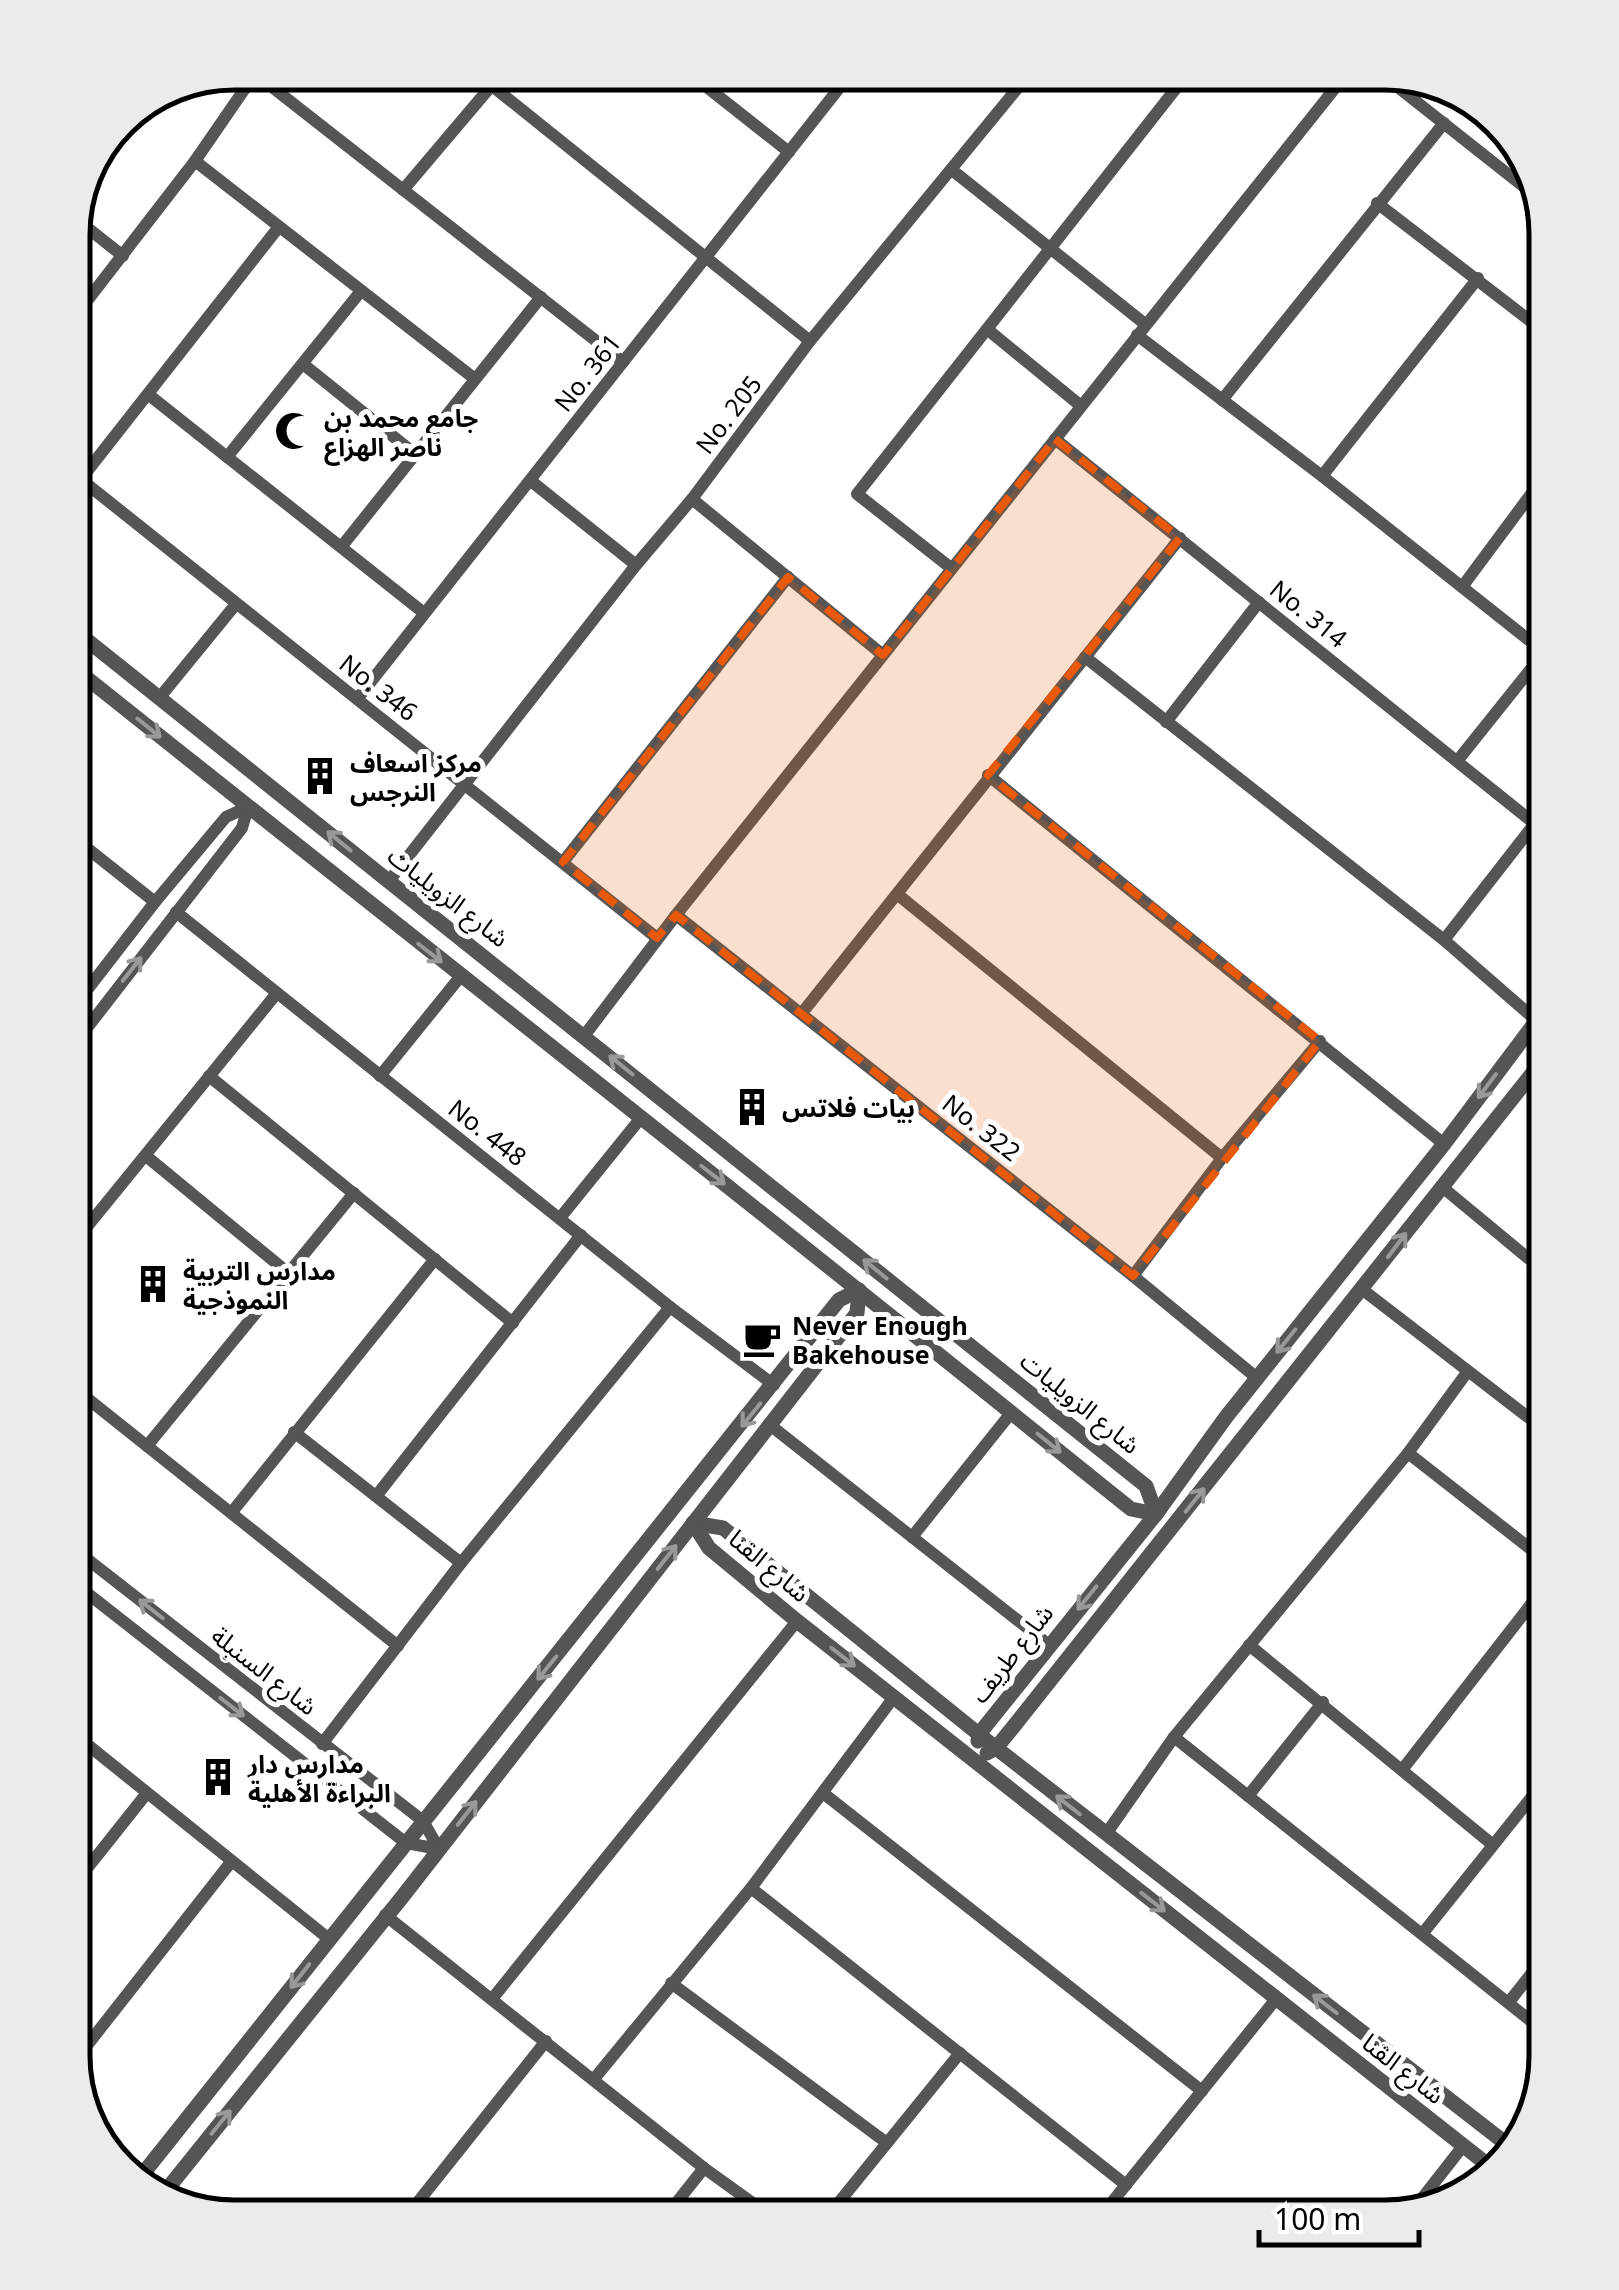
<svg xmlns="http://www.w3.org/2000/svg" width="1619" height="2290" font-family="'Noto Sans','Noto Sans Arabic',sans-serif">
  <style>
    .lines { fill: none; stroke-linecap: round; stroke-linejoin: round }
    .stream { stroke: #a3a3a3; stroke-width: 4 }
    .minor { stroke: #555; stroke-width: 12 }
    .tertiary { stroke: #555; stroke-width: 15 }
    .oneway { stroke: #999 }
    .marked { fill: #e8590c; fill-opacity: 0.2; stroke: #e8590c; stroke-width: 8; stroke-dasharray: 20 12; stroke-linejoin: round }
    .labels { text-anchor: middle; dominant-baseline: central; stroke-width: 10; stroke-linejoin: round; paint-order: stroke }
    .street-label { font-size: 25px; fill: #000; stroke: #fff }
    .poi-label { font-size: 25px; font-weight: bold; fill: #000; stroke: #fff; text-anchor: start }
    .rim { fill: none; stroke: #000; stroke-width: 5 }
  </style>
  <rect width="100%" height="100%" fill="#fff"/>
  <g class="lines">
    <path class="stream" d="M 73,496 L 77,496"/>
    <g class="minor">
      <path d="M 254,73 L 623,362"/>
      <path d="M 476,73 L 810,341"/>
      <path d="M 689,73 L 789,152"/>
      <path d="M 1380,73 L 1537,197"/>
      <path d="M 195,161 L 475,379"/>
      <path d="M 952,170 L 1145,324"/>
      <path d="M 403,190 L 492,85"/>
      <path d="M 1377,203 L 1546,333"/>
      <path d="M 75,218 L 123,256"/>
      <path d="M 73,319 L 195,161 L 255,74"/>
      <path d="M 987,329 L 1188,73"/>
      <path d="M 1137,335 L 1322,476 L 1544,652"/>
      <path d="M 303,364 L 415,454"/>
      <path d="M 149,395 L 424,613"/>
      <path d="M 1222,400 L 1444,123"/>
      <path d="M 1055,439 L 1535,824"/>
      <path d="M 227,457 L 361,291"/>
      <path d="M 73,473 L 657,938"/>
      <path d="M 1322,476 L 1478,278"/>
      <path d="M 81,479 L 278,228"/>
      <path d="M 531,481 L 636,565"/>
      <path d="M 692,499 L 883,655"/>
      <path d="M 342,546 L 541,297"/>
      <path d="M 951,568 L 857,494 L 987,329 L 1081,406"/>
      <path d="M 1462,587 L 1546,474"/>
      <path d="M 1085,657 L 1444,940 L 1546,1029"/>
      <path d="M 160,697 L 236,604"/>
      <path d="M 358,698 L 851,73"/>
      <path d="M 1166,722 L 1259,602"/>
      <path d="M 1458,760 L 1546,650"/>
      <path d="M 988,775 L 1444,1144"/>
      <path d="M 73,837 L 155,902"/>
      <path d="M 563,862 L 788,577"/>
      <path d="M 389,881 L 636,565 L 692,499 L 810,341 L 1030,73"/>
      <path d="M 897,894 L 1222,1158"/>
      <path d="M 176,912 L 670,1307 L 774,1385"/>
      <path d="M 676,915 L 1133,1276 L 1257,1378"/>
      <path d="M 1444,940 L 1546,809"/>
      <path d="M 73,1008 L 155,902 L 226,817 L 248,807"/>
      <path d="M 802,1013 L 1180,538"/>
      <path d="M 584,1036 L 676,915 L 1347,73"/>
      <path d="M 73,1046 L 242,828 L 248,807"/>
      <path d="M 209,1076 L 513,1323"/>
      <path d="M 380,1076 L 460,977"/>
      <path d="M 146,1156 L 287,1272"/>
      <path d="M 1441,1186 L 1546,1273"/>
      <path d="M 560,1218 L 640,1119"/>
      <path d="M 73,1244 L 277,993"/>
      <path d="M 1133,1276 L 1222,1158 L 1320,1041"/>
      <path d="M 1363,1290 L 1546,1431"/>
      <path d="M 73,1387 L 398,1646"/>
      <path d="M 770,1425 L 1049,1645"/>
      <path d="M 294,1432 L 461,1563"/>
      <path d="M 147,1446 L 354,1193"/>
      <path d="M 1408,1453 L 1546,1561"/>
      <path d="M 377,1495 L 581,1235"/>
      <path d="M 232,1512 L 435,1259"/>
      <path d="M 912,1537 L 1011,1413"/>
      <path d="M 73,1548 L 423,1821 L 439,1849"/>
      <path d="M 73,1582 L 406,1843 L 439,1849"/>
      <path d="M 1249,1645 L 1493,1845"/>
      <path d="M 73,1733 L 329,1939"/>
      <path d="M 1174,1737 L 1546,2033"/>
      <path d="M 322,1744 L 461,1563 L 670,1307"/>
      <path d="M 1402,1770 L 1546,1585"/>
      <path d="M 823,1793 L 1202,2091"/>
      <path d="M 1248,1796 L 1323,1702"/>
      <path d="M 1106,1834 L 1174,1737 L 1408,1453 L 1468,1371"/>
      <path d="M 73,1886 L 147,1793"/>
      <path d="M 751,1888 L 1126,2185"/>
      <path d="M 385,1915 L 704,2168 L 772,2217"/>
      <path d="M 1423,1933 L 1546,1779"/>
      <path d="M 671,1983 L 887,2143"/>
      <path d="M 492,1999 L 797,1621"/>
      <path d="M 1509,2002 L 1546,1955"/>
      <path d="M 74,2062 L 231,1862"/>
      <path d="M 594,2079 L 751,1888 L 894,1697"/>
      <path d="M 1413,2210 L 1463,2146"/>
      <path d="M 406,2217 L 546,2041"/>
      <path d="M 665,2217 L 704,2168"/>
      <path d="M 827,2217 L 960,2053"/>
      <path d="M 1100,2217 L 1276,1999"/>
    </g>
    <g class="tertiary">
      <path d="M 73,629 L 1146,1486 L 1156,1514"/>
      <path d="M 73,667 C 415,940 761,1210 1101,1485 L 1131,1509 L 1156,1514"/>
      <path d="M 693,1523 L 723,1528 L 996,1748 L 1513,2149"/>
      <path d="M 693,1523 L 709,1548 L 797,1621 L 1493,2169"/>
      <path d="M 978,1741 L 979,1734 L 1156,1514 L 1226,1417 L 1444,1144 L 1546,1008"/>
      <path d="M 987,1753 L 996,1748 L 1014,1726 L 1546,1056"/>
      <path d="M 138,2180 L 839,1300 L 859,1290"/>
      <path d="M 160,2198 L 403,1896 L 857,1313 L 859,1290"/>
    </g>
  </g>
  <defs><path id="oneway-shaft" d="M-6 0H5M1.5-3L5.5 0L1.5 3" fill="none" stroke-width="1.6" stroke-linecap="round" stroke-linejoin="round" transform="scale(2.5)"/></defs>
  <g class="oneway">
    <use href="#oneway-shaft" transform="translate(149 728) rotate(39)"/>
    <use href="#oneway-shaft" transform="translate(339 841) rotate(-141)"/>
    <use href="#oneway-shaft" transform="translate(430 953) rotate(38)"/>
    <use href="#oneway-shaft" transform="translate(132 969) rotate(-52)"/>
    <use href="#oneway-shaft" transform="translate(621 1065) rotate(-141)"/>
    <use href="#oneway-shaft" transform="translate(1487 1086) rotate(127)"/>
    <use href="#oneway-shaft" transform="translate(713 1175) rotate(38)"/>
    <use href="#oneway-shaft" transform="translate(1397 1245) rotate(-53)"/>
    <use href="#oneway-shaft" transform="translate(875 1269) rotate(-141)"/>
    <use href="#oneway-shaft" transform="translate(1286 1341) rotate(129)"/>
    <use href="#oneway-shaft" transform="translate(751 1415) rotate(129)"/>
    <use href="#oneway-shaft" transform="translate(1049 1443) rotate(39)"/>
    <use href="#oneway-shaft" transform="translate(1195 1500) rotate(-51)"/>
    <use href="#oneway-shaft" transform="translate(667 1557) rotate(-52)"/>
    <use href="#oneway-shaft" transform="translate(1087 1598) rotate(129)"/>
    <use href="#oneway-shaft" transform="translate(151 1609) rotate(-142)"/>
    <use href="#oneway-shaft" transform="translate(843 1657) rotate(38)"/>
    <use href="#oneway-shaft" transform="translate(547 1668) rotate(129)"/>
    <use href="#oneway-shaft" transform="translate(232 1707) rotate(38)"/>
    <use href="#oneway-shaft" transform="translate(1068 1805) rotate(-142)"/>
    <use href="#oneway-shaft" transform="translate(467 1813) rotate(-52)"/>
    <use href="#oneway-shaft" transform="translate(1153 1902) rotate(38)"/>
    <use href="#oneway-shaft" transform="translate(300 1976) rotate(128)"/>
    <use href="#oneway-shaft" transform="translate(1325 2004) rotate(-142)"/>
    <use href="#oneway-shaft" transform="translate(221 2122) rotate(-51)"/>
  </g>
  <path class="marked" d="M 1055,439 L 1180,538 L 988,775 L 1320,1041 L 1133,1276 L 676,915 L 657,938 L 563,862 L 788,577 L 883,655 Z"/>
  <defs>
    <g id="mosque-bare" transform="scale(3)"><path d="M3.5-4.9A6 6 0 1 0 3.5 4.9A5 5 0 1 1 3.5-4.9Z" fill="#000" stroke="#fff" stroke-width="2.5" paint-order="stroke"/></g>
    <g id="building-bare" transform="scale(3)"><path d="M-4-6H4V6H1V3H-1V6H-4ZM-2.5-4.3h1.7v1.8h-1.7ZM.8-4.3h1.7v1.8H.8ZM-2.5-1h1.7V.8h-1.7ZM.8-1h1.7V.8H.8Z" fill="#000" stroke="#fff" stroke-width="2.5" paint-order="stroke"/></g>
    <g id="cafe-bare" transform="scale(3)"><path d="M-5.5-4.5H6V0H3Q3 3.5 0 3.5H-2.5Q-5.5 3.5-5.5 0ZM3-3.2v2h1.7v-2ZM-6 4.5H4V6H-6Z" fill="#000" stroke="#fff" stroke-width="2.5" paint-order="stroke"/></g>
  </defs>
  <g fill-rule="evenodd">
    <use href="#mosque-bare" x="294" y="431"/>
    <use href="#building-bare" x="320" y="776"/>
    <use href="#building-bare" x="752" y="1107"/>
    <use href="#building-bare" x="153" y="1284"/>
    <use href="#cafe-bare" x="762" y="1339"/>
    <use href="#building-bare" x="218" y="1777"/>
  </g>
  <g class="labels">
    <g class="street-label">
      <text transform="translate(587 372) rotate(-52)">No. 361</text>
      <text transform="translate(728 414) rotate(-53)">No. 205</text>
      <text transform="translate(1309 613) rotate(39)">No. 314</text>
      <text transform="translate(379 687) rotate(38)">No. 346</text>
      <text transform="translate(449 896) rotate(38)">شارع الزويليات</text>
      <text transform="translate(982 1127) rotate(38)">No. 322</text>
      <text transform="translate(488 1132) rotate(38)">No. 448</text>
      <text transform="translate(1081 1402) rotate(39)">شارع الزويليات</text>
      <text transform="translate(770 1565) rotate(40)">شارع القنا</text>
      <text transform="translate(1011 1653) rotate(-52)">شارع طريف</text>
      <text transform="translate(265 1670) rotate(38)">شارع السنبلة</text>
      <text transform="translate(1404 2068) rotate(38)">شارع القنا</text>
    </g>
    <g class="poi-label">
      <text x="324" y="417">جامع محمد بن<tspan x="324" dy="29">ناصر الهزاع</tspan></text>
      <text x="350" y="762">مركز اسعاف<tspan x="350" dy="29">النرجس</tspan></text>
      <text x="782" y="1107">بيات فلاتس</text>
      <text x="183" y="1270">مدارس التربية<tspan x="183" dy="29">النموذجية</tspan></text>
      <text x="792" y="1325">Never Enough<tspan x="792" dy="29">Bakehouse</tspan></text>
      <text x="248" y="1763">مدارس دار<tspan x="248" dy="29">البراءة الأهلية</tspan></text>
    </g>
  </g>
  <path d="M0 0H1619V2290H0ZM234 90H1385A144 144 0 0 1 1529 234V2056A144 144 0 0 1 1385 2200H234A144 144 0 0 1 90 2056V234A144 144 0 0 1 234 90Z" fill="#ebebeb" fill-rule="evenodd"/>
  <path class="rim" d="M234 90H1385A144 144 0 0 1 1529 234V2056A144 144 0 0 1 1385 2200H234A144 144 0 0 1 90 2056V234A144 144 0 0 1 234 90Z"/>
  <path d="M1259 2230v15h160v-15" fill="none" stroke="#000000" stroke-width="5"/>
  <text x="1274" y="2230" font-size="30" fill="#000000" stroke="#ffffff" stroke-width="8" paint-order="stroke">100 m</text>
</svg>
